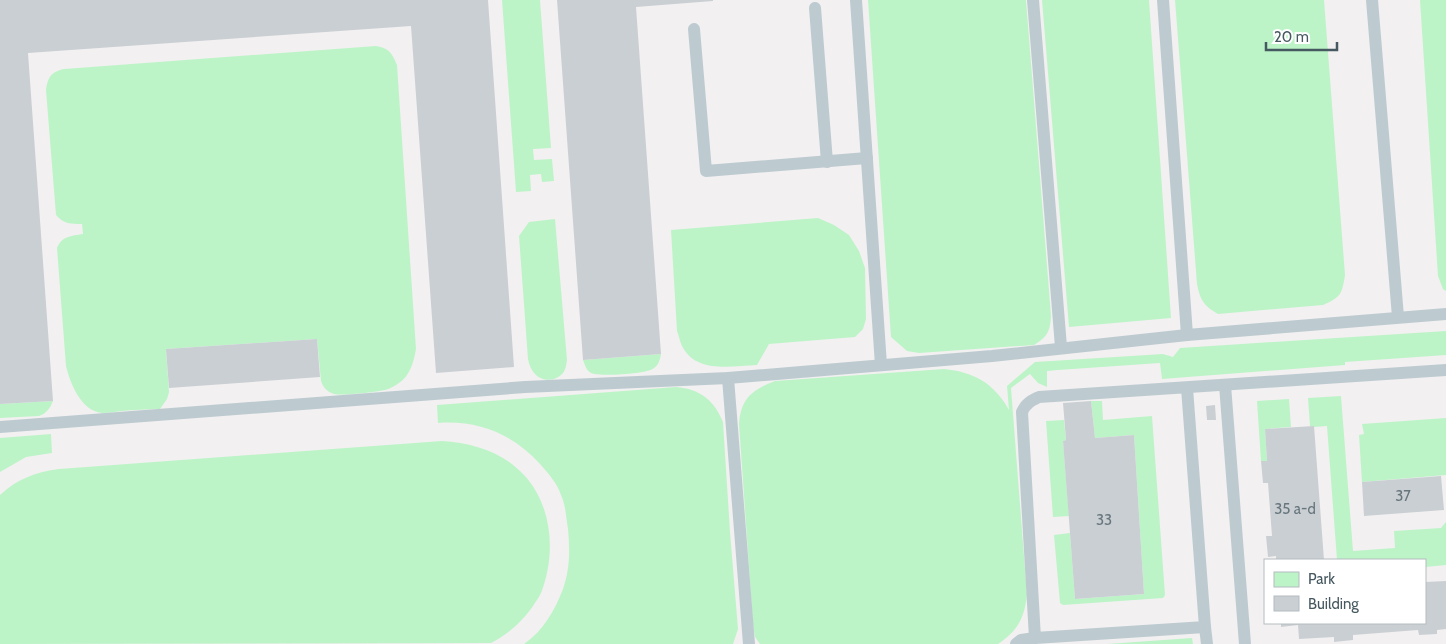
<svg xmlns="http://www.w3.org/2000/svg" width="1446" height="644" font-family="Cabin,sans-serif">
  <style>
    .green { fill: #bcf4c7 }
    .building { fill: #cacfd3 }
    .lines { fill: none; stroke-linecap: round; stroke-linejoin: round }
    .service { stroke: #bdcbd1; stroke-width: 12 }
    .labels { text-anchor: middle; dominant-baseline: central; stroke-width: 4.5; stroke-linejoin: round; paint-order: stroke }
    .number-label { font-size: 15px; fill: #67767d }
  </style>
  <rect width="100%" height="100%" fill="#f3f0f1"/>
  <g class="green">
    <path d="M 502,0 L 540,0 L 551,148 L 533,149 L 534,160 L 552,159 L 554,181 L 542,182 L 541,174 L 530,175 L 531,191 L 516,192 Z"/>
    <path d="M 868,0 L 1026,0 L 1051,316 C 1050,332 1047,337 1034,345 L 919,353 L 907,351 L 891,337 Z"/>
    <path d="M 1042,0 L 1149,0 L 1171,318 L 1069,327 Z"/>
    <path d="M 1175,0 L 1324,0 L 1345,275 C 1342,294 1341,297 1323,305 L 1218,314 C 1204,306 1200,300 1197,284 Z"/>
    <path d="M 1420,0 L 1446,0 L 1446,291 L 1443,289 L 1438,276 Z"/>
    <path d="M 376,46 C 389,48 392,53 397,65 L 416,349 C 414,361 410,376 399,383 C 395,386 389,389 385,390 C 375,392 343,396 334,394 C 327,392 323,387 321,381 L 317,339 L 166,349 L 169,392 L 167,399 L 160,409 C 147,409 134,410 121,411 C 115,412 108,413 102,413 C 81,411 70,383 66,366 L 57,248 C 62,236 71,236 83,234 L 82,224 C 70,224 64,224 56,215 L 46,90 C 48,77 51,72 64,69 Z"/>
    <path d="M 818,218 L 834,225 L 849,235 L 859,251 L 865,268 L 866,319 L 863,329 L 855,337 L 769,344 L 757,365 C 732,366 696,374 682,346 C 680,342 679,336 677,331 L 671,230 Z"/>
    <path d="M 555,219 L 567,360 C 566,365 566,371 561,375 C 554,382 541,381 535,374 C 531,370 529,364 528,359 L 519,236 L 529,222 Z"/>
    <path d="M 1446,331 L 1446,355 L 1345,362 L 1345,365 L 1162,379 L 1160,363 L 1058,370 L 1047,371 L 1047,387 L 1038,383 L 1030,374 L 1011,388 L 1027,595 C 1024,619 1018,630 998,644 L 760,644 L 755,637 L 753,624 L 739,424 C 741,398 752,390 775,381 L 944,369 C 974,372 994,383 1009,410 L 1007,386 L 1035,362 L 1163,354 L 1173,357 L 1180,348 Z"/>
    <path d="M 661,354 C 660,359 659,365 654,368 C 648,374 600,377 591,373 C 586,370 585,365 583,360 Z"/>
    <path d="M 676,387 C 700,389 714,400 723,422 L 730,532 L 738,629 L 733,644 L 524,644 C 543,631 555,610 563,589 C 570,569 570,550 568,529 C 566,518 566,506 561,495 C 557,483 548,473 540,464 C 513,434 478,420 438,423 L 437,405 Z"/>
    <path d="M 1341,396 L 1353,551 L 1395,548 L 1394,531 L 1441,528 L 1446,522 L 1446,565 L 1425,567 L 1425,560 L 1337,560 L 1327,426 L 1314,427 L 1313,426 L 1310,426 L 1308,398 Z"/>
    <path d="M 1289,399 L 1291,427 L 1265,429 L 1267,461 L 1261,461 L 1257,401 Z"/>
    <path d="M 53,401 C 50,408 47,413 39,416 L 0,418 L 0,404 Z"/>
    <path d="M 1091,401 L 1102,401 L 1103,420 L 1152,416 L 1165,595 L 1163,598 L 1063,605 L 1060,603 L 1054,535 L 1070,533 L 1075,599 L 1144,594 L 1134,435 L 1095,438 Z"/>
    <path d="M 1446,418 L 1446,475 L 1362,482 L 1359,435 L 1364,434 L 1362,424 Z"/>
    <path d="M 1064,420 L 1066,440 L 1063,441 L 1069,516 L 1053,517 L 1046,421 Z"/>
    <path d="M 51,434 L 52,453 L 26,457 L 0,472 L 0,438 Z"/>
    <path d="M 442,441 C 473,443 503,452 524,475 C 553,506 556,555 541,593 C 539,598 535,602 533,606 C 521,623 508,634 491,643 L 0,644 L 0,495 C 17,479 36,472 59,469 Z"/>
    <path d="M 1192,638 L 1193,644 L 1107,644 Z"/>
  </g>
  <g class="building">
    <path d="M 0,0 L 488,0 L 514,367 L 436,373 L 411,26 L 28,53 L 53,401 L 0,404 Z"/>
    <path d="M 557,0 L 713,0 L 713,1 L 636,7 L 661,354 L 583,360 Z"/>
    <path d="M 317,339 L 320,377 L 169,388 L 166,349 Z"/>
    <path d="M 1091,401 L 1095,438 L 1134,435 L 1144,594 L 1075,599 L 1063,441 L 1066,440 L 1063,403 Z"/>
    <path d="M 1215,405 L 1216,420 L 1207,420 L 1206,406 Z"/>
    <path d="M 1314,426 L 1324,560 L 1276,560 L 1276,556 L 1268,557 L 1266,536 L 1272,536 L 1268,483 L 1263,483 L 1261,461 L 1267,461 L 1265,429 Z"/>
    <path d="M 1441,476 L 1444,510 L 1364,516 L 1362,482 Z"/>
    <path d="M 1446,581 L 1446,629 L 1437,630 L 1437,634 L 1419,635 L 1418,630 L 1353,635 L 1353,640 L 1334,642 L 1334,637 L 1299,639 L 1298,625 L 1281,627 L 1281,623 L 1425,623 L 1425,582 Z"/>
  </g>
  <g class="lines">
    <g class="service">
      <path d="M 856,0 L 881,365"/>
      <path d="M 1033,0 L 1061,347"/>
      <path d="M 1163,0 L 1187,335"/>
      <path d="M 1372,0 L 1398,317"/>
      <path d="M 815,8 L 827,162"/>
      <path d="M 694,29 L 706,171 L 867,158"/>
      <path d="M 728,378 L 749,644"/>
      <path d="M 1225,385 L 1245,644"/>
      <path d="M 1187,388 L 1205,627 L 1035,638 L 1022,412 C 1026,403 1031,401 1039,397 L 1446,370"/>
      <path d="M 0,427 L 525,387 L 728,378 L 992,356 L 1187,335 L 1446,314"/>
      <path d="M 1205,627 L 1207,644"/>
      <path d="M 1016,644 L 1021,640 L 1035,638"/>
    </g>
  </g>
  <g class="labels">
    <g class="number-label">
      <text x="1403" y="496">37</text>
      <text x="1295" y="509">35 a-d</text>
      <text x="1104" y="520">33</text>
    </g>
  </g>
  <rect x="1264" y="559" width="162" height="65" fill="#ffffff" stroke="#b5bcbf"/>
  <rect x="1274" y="572" width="25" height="15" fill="#bcf4c7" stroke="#b5bcbf"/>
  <text x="1308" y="584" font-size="15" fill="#465860">Park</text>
  <rect x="1274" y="596" width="25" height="15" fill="#cacfd3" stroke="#b5bcbf"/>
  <text x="1308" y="609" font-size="15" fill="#465860">Building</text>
  <path d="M1266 42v8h71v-8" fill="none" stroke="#465860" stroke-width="2.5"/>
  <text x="1274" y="42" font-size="15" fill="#465860" stroke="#ffffff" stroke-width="4" paint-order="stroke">20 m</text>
</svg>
